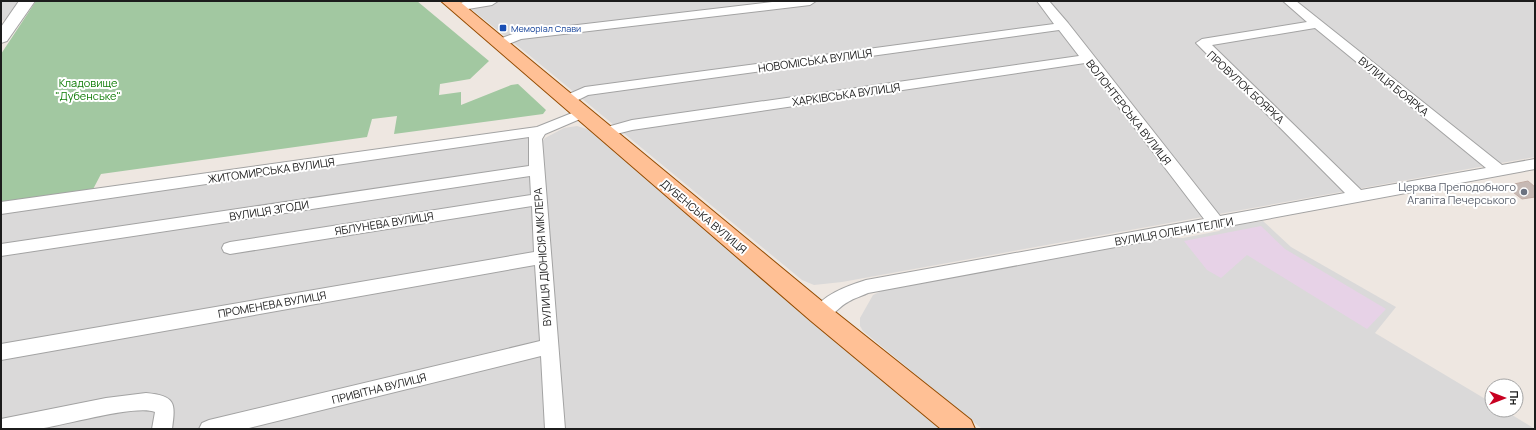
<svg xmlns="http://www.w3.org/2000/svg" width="1536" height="430" font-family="Manrope,sans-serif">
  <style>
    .residential { fill: #dad9d9 }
    .industrial { fill: #e7d2e7 }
    .cemetery { fill: #a2c8a1 }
    .building { fill: #c6b9b4; stroke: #c0aba3 }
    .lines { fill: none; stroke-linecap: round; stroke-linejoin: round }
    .minor-casing { stroke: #a3a3a3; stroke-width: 2 }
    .tertiary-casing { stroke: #a3a3a3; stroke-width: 2 }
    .primary-casing { stroke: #944b00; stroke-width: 2 }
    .minor { fill: #fff; fill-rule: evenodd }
    .tertiary { fill: #fff; fill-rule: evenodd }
    .primary { fill: #ffc095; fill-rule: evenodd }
    .transit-dot { fill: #1a4fb4; stroke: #fff; stroke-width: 1.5 }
    .worship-dot { fill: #6b7280; stroke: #fff; stroke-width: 1.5 }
    .labels { text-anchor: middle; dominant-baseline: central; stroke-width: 4; stroke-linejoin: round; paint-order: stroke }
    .far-transit-label { font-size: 9px; fill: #164399; stroke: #fff; text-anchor: start }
    .street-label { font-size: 11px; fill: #1c1c1c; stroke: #fff }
    .park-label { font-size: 11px; fill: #107d07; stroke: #fff }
    .worship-label { font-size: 11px; fill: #5b616d; stroke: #fff; text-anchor: end }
  </style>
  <rect width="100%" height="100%" fill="#eee7e1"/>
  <g class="residential">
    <path d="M 1,1 L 22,1 L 10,18 L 1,21 Z"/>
    <path d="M 461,1 L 1535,1 L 1535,157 L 842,282 L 814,285 L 802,280 L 529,55 Z"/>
    <path d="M 577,126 L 590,130 L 945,429 L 564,429 L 541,143 L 545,138 L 564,128 Z"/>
    <path d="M 529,136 L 548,429 L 1,429 L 1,211 Z"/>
    <path d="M 1263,221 L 1291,247 L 1396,307 L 1375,333 L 1492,403 L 1492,410 L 1504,410 L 1535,429 L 982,429 L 863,331 L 860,326 L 860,318 L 873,295 L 888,288 L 1161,238 L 1183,238 L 1219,231 L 1224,227 Z"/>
  </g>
  <path class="industrial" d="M 1261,226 L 1285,249 L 1386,309 L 1367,329 L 1247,255 L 1221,278 L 1207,270 L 1184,241 Z"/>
  <path class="cemetery" d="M 36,1 L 417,1 L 489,61 L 470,79 L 440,84 L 439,95 L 461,92 L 461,105 L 511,85 L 518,84 L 546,110 L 543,114 L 394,134 L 397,116 L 372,119 L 367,137 L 101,174 L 90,195 L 1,206 L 1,54 Z"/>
  <path class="building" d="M 1528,181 L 1535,187 L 1535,197 L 1522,199 L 1505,186 Z"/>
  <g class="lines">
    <g class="minor-casing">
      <g id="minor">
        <path d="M 470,1 L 498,1 L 492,5 L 456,11 L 450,7 L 452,4 Z"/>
        <path d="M 780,1 L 816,1 L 810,5 L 521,39 L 499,48 L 493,44 L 494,41 L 518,32 Z"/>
        <path d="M 1037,1 L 1049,1 L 1068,23 L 1220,216 L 1345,193 L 1196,43 L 1202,39 L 1307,22 L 1283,1 L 1296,1 L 1502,165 L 1535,159 L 1535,169 L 868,293 C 862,296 854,298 848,302 C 836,308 829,324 814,319 L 811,314 C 821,295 847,286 866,280 L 1204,219 L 1085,63 L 632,130 L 605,137 L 600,135 L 598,132 L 600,129 L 632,120 L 1079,56 L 1059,30 L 588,95 L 572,103 L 562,103 L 560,100 L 562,97 L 585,87 L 1054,24 ZM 1315,28 L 1486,168 L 1361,190 L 1212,45 Z"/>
        <path d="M 582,109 L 587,110 L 589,113 L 587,116 L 545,134 L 542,139 L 565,429 L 545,429 L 541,356 L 245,429 L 199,429 L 202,423 L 209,420 L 540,341 L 535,265 L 1,360 L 1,344 L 534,252 L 532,206 L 230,254 L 224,252 L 222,248 L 224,244 L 230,242 L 531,195 L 530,176 L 1,256 L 1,244 L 529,166 L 529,137 L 1,214 L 1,202 L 537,127 Z"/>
        <path d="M 146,393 C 175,396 176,402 172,429 L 152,429 L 155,412 C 136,404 62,426 38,429 C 26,430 13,429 1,429 L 1,419 L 106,398 Z"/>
      </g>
    </g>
    <g class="tertiary-casing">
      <path id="tertiary" d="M 19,1 L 35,1 L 7,41 L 1,43 L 1,27 Z"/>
    </g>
    <g class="primary-casing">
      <path id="primary" d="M 441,1 L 459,1 L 829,307 L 971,420 L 975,429 L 941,429 L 811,321 Z"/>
    </g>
    <use href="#minor" class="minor"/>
    <use href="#tertiary" class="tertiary"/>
    <use href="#primary" class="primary"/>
  </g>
  <rect class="transit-dot" x="499" y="24" width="8" height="8" rx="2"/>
  <circle class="worship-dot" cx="1524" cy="192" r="4"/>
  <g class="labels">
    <g class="far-transit-label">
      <text x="511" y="28">Меморіал Слави</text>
    </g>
    <g class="street-label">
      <text transform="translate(815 60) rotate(-8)">НОВОМІСЬКА ВУЛИЦЯ</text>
      <text transform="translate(1394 86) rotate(39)">ВУЛИЦЯ БОЯРКА</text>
      <text transform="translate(1246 87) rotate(43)">ПРОВУЛОК БОЯРКА</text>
      <text transform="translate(846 94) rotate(-8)">ХАРКІВСЬКА ВУЛИЦЯ</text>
      <text transform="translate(1129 112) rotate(52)">ВОЛОНТЕРСЬКА ВУЛИЦЯ</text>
      <text transform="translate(271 170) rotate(-8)">ЖИТОМИРСЬКА ВУЛИЦЯ</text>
      <text transform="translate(269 210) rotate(-9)">ВУЛИЦЯ ЗГОДИ</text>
      <text transform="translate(704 216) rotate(40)">ДУБЕНСЬКА ВУЛИЦЯ</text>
      <text transform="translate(384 223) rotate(-9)">ЯБЛУНЕВА ВУЛИЦЯ</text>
      <text transform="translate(1174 231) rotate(-10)">ВУЛИЦЯ ОЛЕНИ ТЕЛІГИ</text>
      <text transform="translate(542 257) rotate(-94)">ВУЛИЦЯ ДІОНІСІЯ МІКЛЕРА</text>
      <text transform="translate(272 304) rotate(-10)">ПРОМЕНЕВА ВУЛИЦЯ</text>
      <text transform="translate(379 388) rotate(-14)">ПРИВІТНА ВУЛИЦЯ</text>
    </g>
    <g class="park-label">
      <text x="88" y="82">Кладовище<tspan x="88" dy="13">"Дубенське"</tspan></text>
    </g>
    <g class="worship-label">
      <text x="1516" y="186">Церква Преподобного<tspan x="1516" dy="13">Агапіта Печерського</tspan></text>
    </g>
  </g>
  <rect width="1536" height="430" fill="none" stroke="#1c1c1c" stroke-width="4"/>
  <g transform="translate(1504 398) rotate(90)"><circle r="19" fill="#ffffff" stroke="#a4a4a4"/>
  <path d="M0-3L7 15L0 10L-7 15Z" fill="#c80021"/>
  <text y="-6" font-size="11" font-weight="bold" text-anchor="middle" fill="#1c1c1c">Пн</text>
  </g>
</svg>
